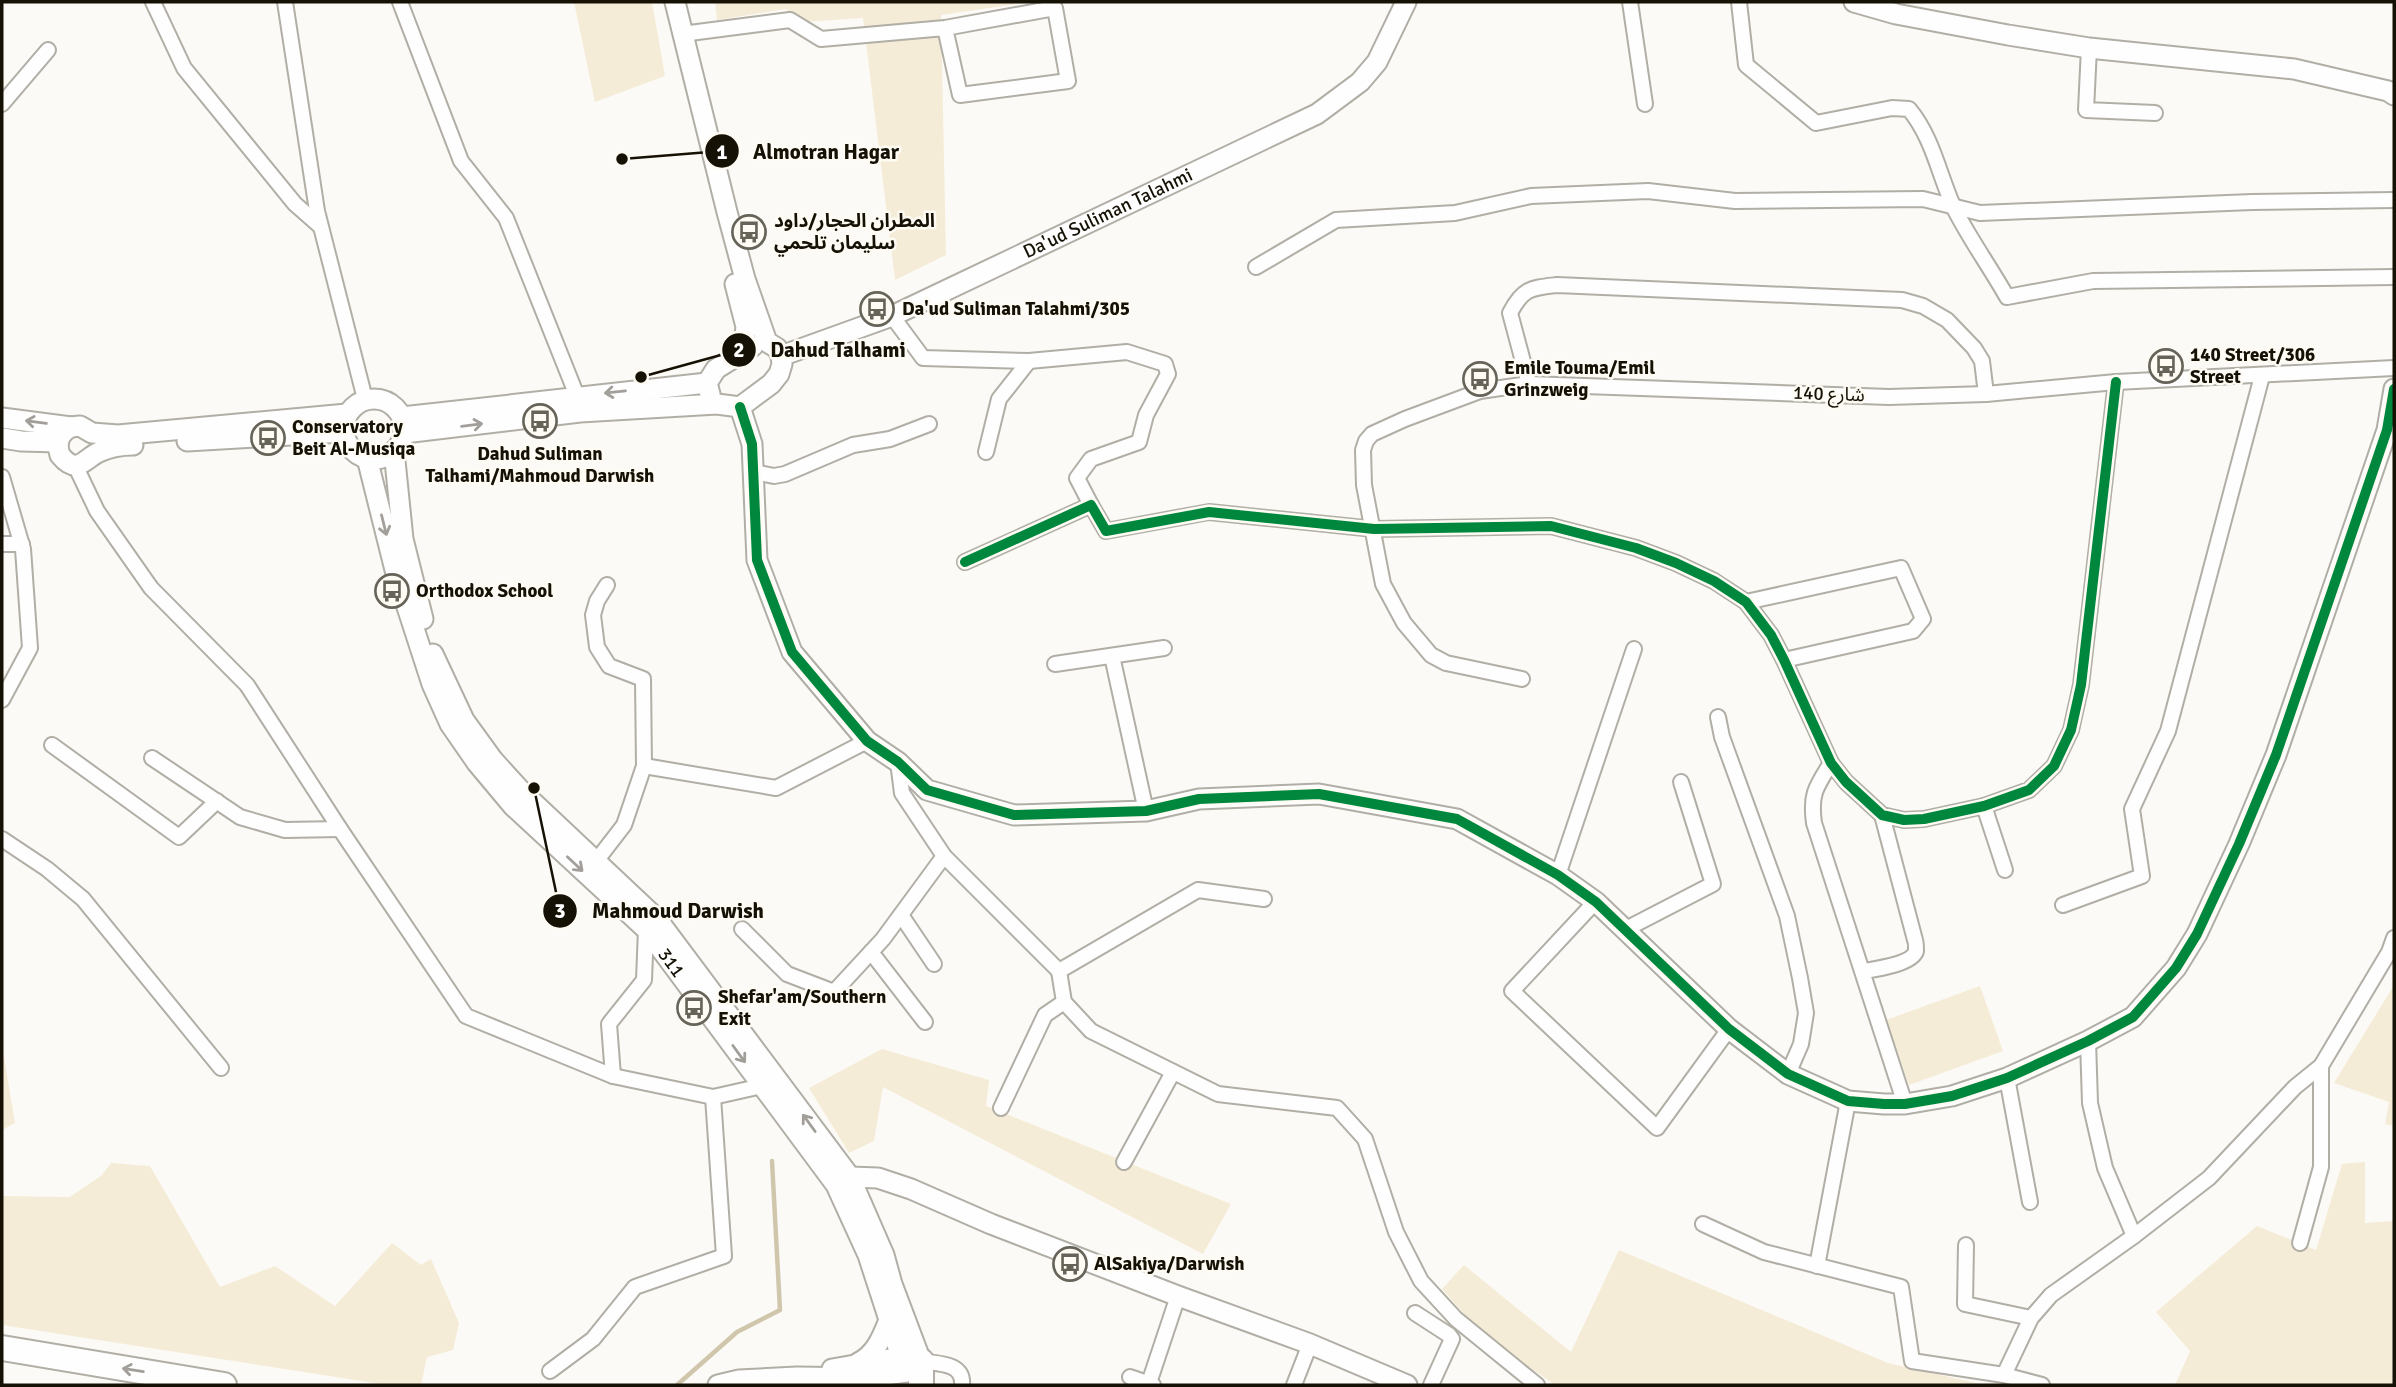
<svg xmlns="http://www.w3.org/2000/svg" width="2396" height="1387" font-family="Signika,'Noto Sans Arabic',sans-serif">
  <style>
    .green { fill: #f5ecd7 }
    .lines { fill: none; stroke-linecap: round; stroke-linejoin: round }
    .stream { stroke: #d0c6ac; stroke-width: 4.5 }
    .street-casing { stroke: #b1aea6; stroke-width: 18 }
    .secondary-casing { stroke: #b1aea6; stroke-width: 23 }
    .highway-casing { stroke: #b1aea6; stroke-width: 28 }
    .street { stroke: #fffefe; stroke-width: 14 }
    .secondary { stroke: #fffefe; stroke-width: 19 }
    .highway { stroke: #fffefe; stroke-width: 24 }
    .cycleway-casing { stroke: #fefbf4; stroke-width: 15 }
    .cycleway { stroke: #00873e; stroke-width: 10 }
    .oneway { stroke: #a29f9a }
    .labels { text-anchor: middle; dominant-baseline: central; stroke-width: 5; stroke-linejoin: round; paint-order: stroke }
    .street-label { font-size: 19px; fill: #161105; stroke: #fefbf4 }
    .poi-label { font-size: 19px; font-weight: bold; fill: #161105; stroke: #fefbf4; text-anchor: start }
    .leader { fill: none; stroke: #161105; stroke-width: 2.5 }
    .callout-dot { fill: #161105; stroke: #fefbf4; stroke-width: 2.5 }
    .mark-label { font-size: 21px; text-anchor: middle; font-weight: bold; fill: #fff }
    .callout-label { font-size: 21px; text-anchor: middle; font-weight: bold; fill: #161105; stroke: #fefbf4; stroke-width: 5; stroke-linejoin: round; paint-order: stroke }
  </style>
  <rect width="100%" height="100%" fill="#fcfaf6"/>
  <g class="green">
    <path d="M 574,2 L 652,2 L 665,76 L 595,102 Z"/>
    <path d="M 715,2 L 1033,2 L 941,15 L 946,255 L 895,280 L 863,18 L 802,22 L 786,9 L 717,20 Z"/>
    <path d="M 2394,985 L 2394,1126 L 2385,1124 L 2389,1102 L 2334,1083 Z"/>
    <path d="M 1980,986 L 2003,1051 L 1909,1085 L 1886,1020 Z"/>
    <path d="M 882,1049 L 989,1080 L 986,1106 L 1231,1204 L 1203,1254 L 883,1087 L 874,1141 L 849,1153 L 809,1088 Z"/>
    <path d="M 2,1057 L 4,1057 L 15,1123 L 2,1130 Z"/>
    <path d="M 2365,1162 L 2365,1223 L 2394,1221 L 2394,1385 L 2175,1385 L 2190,1351 L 2156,1312 L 2257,1226 L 2316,1250 L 2342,1164 Z"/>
    <path d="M 111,1163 L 150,1166 L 220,1287 L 275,1266 L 335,1306 L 392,1243 L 421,1265 L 431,1259 L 459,1323 L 453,1350 L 427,1357 L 421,1385 L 387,1385 L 2,1325 L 2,1196 L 70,1197 L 102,1175 Z"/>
    <path d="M 1619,1250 L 1888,1363 L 1985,1385 L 1555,1385 L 1481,1333 L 1442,1289 L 1464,1265 L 1571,1352 Z"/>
  </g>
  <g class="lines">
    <path class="stream" d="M 677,1385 L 737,1332 L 780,1310 L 772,1161"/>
    <g class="street-casing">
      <g id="street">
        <path d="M 153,2 L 184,68 L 295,204 L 320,226"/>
        <path d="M 285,2 L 317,211 L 365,399"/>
        <path d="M 400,2 L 461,161 L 506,218 L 577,396"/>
        <path d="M 1630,2 L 1645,104"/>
        <path d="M 1739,2 L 1746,65 L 1816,123 L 1892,108 L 1909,109 C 1933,138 1939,175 1954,208 C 1969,238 1990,267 2007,297 L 2093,281 L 2394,277"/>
        <path d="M 682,34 L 790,20 L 821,39 L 945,28 L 1055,8 L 1068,81 L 960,95 L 945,28"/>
        <path d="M 2089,48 L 2086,110 L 2155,113"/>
        <path d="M 2,104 L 48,50"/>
        <path d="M 1256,267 L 1336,220 L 1455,213 L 1531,196 L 1648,191 L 1735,201 L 1923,199 L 1980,213 L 2252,202 L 2394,200"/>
        <path d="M 892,316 L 923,358 L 1029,361 L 1127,352 L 1165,364 L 1168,374 L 1146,415 L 1139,442 L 1091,459 L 1077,478 L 1091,505"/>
        <path d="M 1529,384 L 1510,313 C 1523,288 1531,288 1557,285 L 1902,300 L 1923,306 L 1947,320 L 1974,348 L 1982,361 L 1986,394"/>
        <path d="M 986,452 L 999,399 L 1029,361"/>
        <path d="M 75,465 L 97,511 L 151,588 L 247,685 L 340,829 L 466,1016 L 613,1076 L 713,1097 L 762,1086 L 768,1081"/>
        <path d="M 754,472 L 774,476 L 785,474 L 853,445 L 890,439 L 929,424"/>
        <path d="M 2,477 L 23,549 L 30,648 L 2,700"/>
        <path d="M 2,544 L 22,544"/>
        <path d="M 965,562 L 1091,505 L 1106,531 L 1209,512 L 1374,529 L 1551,526 L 1636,548 L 1676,563 L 1714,581 L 1746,602 L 1771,635 L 1784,660 L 1831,763 L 1846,782 L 1882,815 L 1904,820 L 1924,819 L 1984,806 L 2029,790 L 2054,766 L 2071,730 L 2081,685 L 2116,382"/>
        <path d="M 607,585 L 597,601 L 593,615 L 597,647 L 609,666 L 643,679 L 644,766"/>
        <path d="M 1746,602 L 1901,568 L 1923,619 L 1913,631 L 1784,660"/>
        <path d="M 1112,656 L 1146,811"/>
        <path d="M 1055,664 L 1164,648"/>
        <path d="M 1522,679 L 1446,663 L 1431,655 L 1404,623 L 1383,584 L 1364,485 L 1363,450 L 1366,441 L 1372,434 L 1405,419 L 1480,391 L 1529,384 L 1889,397 L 1986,394 L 2116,382 L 2394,368"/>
        <path d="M 1718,717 L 1722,737 L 1787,916 L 1800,978 L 1806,1013 L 1801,1044 L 1788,1074"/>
        <path d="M 52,745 L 179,837 L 217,801"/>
        <path d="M 152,758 L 240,817 L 285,830 L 340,829"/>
        <path d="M 898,762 L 902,793 L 944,856 L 1059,971 L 1198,890 L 1264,899"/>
        <path d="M 1831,763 C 1816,787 1810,794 1814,823 L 1905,1104"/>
        <path d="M 1984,806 L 2005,870"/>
        <path d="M 2,839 L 47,869 L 83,899 L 221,1068"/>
        <path d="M 597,860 L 624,825 L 644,766 L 776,788 L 867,741"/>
        <path d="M 1558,875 L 1634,649"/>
        <path d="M 1595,902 L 1512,991 L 1657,1128 L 1729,1029"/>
        <path d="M 2063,905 L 2142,876 L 2132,809 L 2168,731 L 2262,376"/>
        <path d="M 901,915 L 934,964"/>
        <path d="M 742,929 L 787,974 L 834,992 L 883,939 L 944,856"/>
        <path d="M 1626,929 L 1713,884 L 1681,782"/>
        <path d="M 871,952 L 925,1022"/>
        <path d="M 1059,971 L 1064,1002 L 1091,1031 L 1218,1094 L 1337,1108 L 1365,1139 L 1396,1232 L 1421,1281 L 1456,1319 L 1537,1385"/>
        <path d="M 1864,971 C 1876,969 1912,964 1916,951 C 1916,949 1916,942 1915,940 L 1882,815"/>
        <path d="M 2088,1041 L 2090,1103 L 2105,1168 L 2134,1236 L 2209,1178 L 2295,1087 L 2321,1066 L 2389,952 L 2394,938"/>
        <path d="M 613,1076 L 609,1024 L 644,980 L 646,929"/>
        <path d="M 2007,1078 L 2030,1202"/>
        <path d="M 1001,1108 L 1045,1015 L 1064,1002"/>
        <path d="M 1124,1162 L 1173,1072"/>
        <path d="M 1703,1224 L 1764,1252 L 1901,1287 L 1912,1361 L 2004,1375"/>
        <path d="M 2300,1243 L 2321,1167 L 2321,1066"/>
        <path d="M 1966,1245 L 1965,1304 L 2031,1318"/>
        <path d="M 1817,1266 L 1848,1101"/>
        <path d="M 1415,1313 L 1449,1335 L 1452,1339 L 1431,1385"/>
        <path d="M 921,1361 C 937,1364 964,1362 962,1385"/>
        <path d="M 550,1371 L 593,1339 L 635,1287 L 724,1256 L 713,1097"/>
        <path d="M 1130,1377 L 1153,1385"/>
        <path d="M 1149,1383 L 1178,1296"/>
        <path d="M 1294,1385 L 1310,1344"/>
        <path d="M 2042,1385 L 2004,1375 L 2031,1318 L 2051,1295 L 2134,1236"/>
      </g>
    </g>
    <g class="secondary-casing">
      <g id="secondary">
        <path d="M 1854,2 L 1896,14 L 2008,35 L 2089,48 L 2294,69 L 2388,91 L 2394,95"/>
        <path d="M 735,284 L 746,327 L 743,351"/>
        <path id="s1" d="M 781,356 L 892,316 L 1317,114 L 1360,82 L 1377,62 L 1406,2"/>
        <path d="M 710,394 L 707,383 L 716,369 L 753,346"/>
        <circle cx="374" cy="429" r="30"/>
        <path d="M 740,407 L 752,444 L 757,560 L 792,652 L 867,741 L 898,762 L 927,790 L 1014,815 L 1146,811 L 1199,799 L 1319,794 L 1457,819 L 1558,875 L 1596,902 L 1729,1029 L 1788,1074 L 1848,1101 L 1884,1104 L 1905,1104 L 1952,1096 L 2007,1078 L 2088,1041 L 2133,1017 L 2176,968 L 2197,934 L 2239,844 L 2276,755 L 2387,430 L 2394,389"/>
        <path d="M 402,417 L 707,383"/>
        <path d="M 2,418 L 71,427 L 80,426 L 92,433 L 118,435 L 347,414"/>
        <path d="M 71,427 C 59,433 56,443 60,455 C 77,476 84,459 99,452 C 110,447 121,445 133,445"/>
        <path d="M 404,433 L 580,412 L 717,404 L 740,407 L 771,384 L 779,374 L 782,364 L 781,356 L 777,348 L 767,342 L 745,279 L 727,212 L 675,2"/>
        <path d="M 2,438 L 21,441 L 58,442"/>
        <path d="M 187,441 L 343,432"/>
        <path d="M 394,451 L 403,539 L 423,619"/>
        <path id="s2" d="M 367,458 L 395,570 L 432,684 L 450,724 L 477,763 L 513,806 L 646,929 L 836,1185 L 868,1255 L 906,1372"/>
        <path d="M 433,654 L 464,720 L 493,760 L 522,792 L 657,919 L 850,1177 L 884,1255 L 892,1284 L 921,1361"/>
        <path d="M 840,1183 L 850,1177 L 878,1178 L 911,1189 L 991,1224 L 1178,1296 L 1310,1344 L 1407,1385"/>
        <path d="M 858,1363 C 875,1355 882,1338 889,1320"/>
        <path d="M 832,1369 L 901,1357 L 913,1359"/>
        <path d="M 718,1385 L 739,1380 L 797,1377 L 866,1378 L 906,1372 L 914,1366"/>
      </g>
    </g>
    <g class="highway-casing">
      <g id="highway">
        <path d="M 2,1348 L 224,1385"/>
        <path d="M 921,1361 L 921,1385"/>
        <path d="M 866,1378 L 879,1385"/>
      </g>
    </g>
    <use href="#street" class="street"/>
    <use href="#secondary" class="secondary"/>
    <use href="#highway" class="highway"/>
    <g class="cycleway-casing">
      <g id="cycleway">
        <path d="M 740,407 L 752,444 L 757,560 L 792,652 L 867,741 L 898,762 L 927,790 L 1014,815 L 1146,811 L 1199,799 L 1319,794 L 1457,819 L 1558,875 L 1596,902 L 1729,1029 L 1788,1074 L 1848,1101 L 1884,1104 L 1905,1104 L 1952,1096 L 2007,1078 L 2088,1041 L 2133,1017 L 2176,968 L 2197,934 L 2239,844 L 2276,755 L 2387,430 L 2394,389"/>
        <path d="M 965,562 L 1091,505 L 1106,531 L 1209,512 L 1374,529 L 1551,526 L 1636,548 L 1676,563 L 1714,581 L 1746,602 L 1771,635 L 1784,660 L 1831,763 L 1846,782 L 1882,815 L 1904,820 L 1924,819 L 1984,806 L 2029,790 L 2054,766 L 2071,730 L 2081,685 L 2116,382"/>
      </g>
    </g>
    <use href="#cycleway" class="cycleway"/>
  </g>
  <defs><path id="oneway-shaft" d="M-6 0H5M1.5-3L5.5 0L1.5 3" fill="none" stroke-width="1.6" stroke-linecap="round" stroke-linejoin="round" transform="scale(1.75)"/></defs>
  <g class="oneway">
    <use href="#oneway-shaft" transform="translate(615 392) rotate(174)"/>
    <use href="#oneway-shaft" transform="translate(36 422) rotate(-172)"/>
    <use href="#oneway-shaft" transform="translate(472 425) rotate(-7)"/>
    <use href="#oneway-shaft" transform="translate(384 525) rotate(76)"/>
    <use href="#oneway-shaft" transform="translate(575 864) rotate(43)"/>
    <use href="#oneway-shaft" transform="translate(739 1054) rotate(54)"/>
    <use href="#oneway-shaft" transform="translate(809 1123) rotate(-126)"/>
    <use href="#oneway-shaft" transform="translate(133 1370) rotate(-171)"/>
  </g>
  <defs>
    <g id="bus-ring" transform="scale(1.75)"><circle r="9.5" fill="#fefbf4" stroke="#666359" stroke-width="1.5"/><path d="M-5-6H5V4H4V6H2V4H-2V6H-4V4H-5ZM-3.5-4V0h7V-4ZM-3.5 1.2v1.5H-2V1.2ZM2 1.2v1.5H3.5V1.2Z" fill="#666359"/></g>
  </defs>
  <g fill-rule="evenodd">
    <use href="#bus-ring" x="749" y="232"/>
    <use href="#bus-ring" x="877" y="309"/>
    <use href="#bus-ring" x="2166" y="366"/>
    <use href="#bus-ring" x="1480" y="379"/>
    <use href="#bus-ring" x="540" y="421"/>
    <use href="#bus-ring" x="268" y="438"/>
    <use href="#bus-ring" x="392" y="591"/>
    <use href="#bus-ring" x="694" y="1008"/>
    <use href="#bus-ring" x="1070" y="1264"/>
  </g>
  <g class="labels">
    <g class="street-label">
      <text stroke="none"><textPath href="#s1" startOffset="357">Da'ud Suliman Talahmi</textPath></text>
      <text transform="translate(1829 394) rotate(2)">شارع 140</text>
      <text stroke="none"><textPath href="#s2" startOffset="606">311</textPath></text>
    </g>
    <g class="poi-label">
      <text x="774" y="221">المطران الحجار/داود<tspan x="774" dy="22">سليمان تلحمي</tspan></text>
      <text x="902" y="309">Da'ud Suliman Talahmi/305</text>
      <text x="2190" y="355">140 Street/306<tspan x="2190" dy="22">Street</tspan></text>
      <text x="1504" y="368">Emile Touma/Emil<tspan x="1504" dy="22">Grinzweig</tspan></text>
      <text x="292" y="427">Conservatory<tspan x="292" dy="22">Beit Al-Musiqa</tspan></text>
      <text x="540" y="454" text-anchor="middle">Dahud Suliman<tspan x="540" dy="22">Talhami/Mahmoud Darwish</tspan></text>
      <text x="416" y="591">Orthodox School</text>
      <text x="718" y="997">Shefar'am/Southern<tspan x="718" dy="22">Exit</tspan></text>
      <text x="1094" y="1264">AlSakiya/Darwish</text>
    </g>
  </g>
  <path class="leader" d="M622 159L722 151M641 377L739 350M534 788L560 911"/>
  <g class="callout-dot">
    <circle cx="622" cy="159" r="7"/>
    <circle cx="641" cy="377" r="7"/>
    <circle cx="534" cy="788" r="7"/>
    <circle cx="722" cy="151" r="18"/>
    <circle cx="739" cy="350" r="18"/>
    <circle cx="560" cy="911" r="18"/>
  </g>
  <g class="mark-label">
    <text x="722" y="159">1</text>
    <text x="739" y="357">2</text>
    <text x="560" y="918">3</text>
  </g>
  <g class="callout-label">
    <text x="826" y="159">Almotran Hagar</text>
    <text x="838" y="357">Dahud Talhami</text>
    <text x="678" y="918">Mahmoud Darwish</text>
  </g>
  <rect width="2396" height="1387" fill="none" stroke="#161105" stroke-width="7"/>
</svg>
